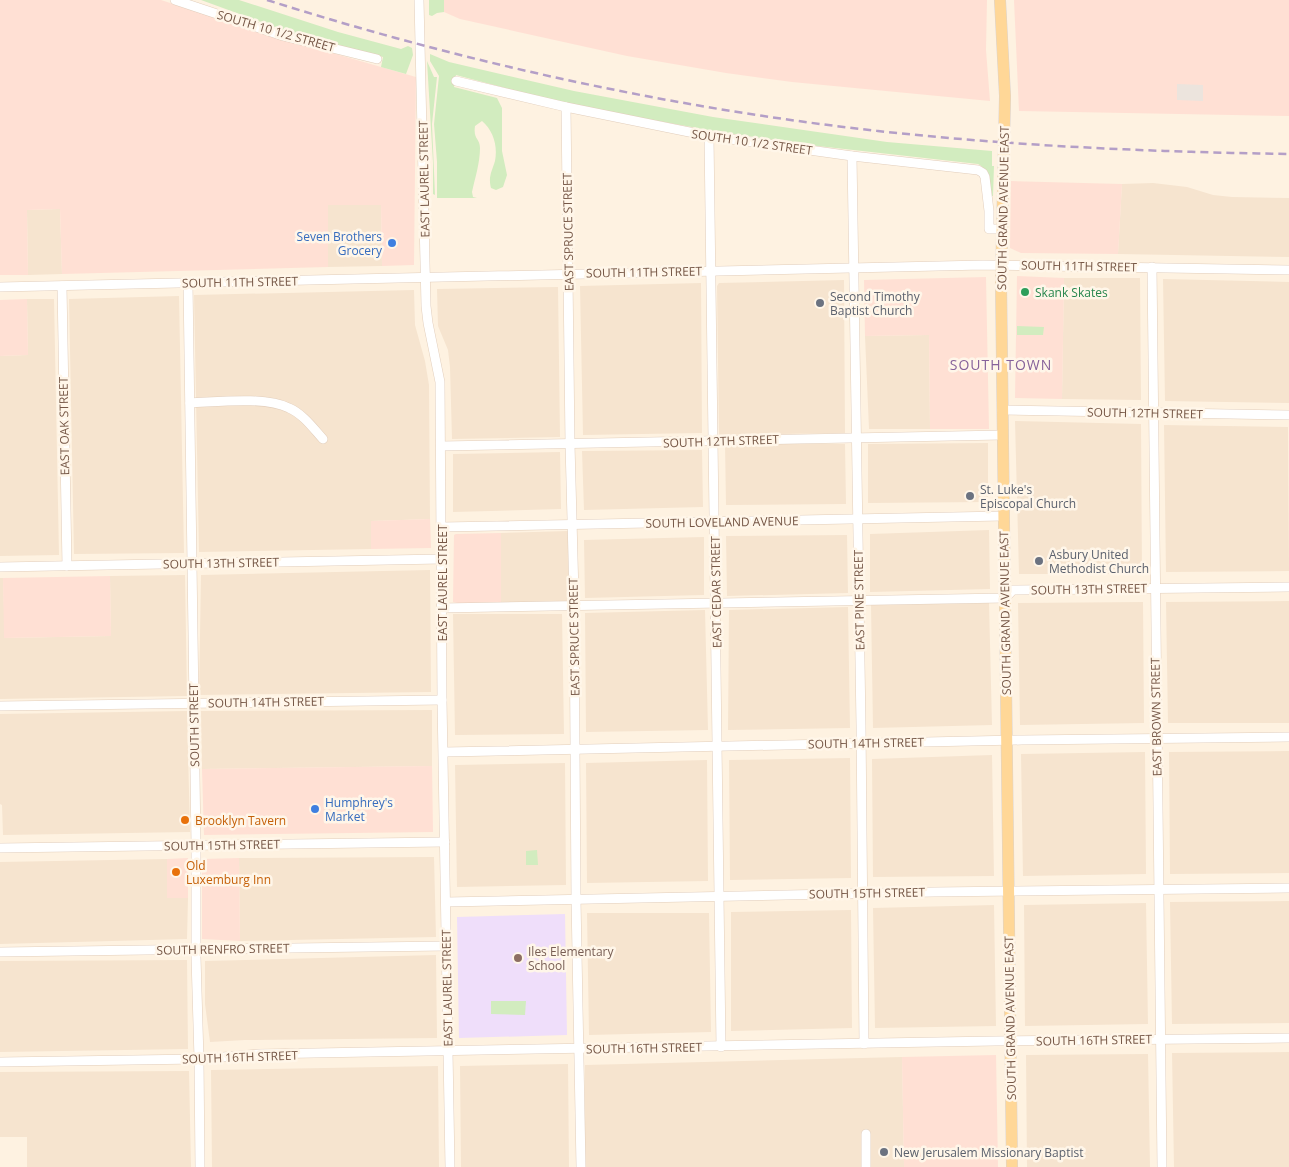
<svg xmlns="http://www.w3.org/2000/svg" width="1289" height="1167" font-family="'Open Sans',sans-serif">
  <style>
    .residential { fill: #f6e4cf }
    .commercial { fill: #ffe0d4 }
    .industrial { fill: #ece4dd }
    .education { fill: #efdefa }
    .green { fill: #d2ecbf }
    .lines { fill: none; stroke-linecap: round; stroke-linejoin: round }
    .minor-casing { stroke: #e2cebc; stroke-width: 10 }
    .major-casing { stroke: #dbd3cf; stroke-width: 12 }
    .minor { stroke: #fff; stroke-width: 9 }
    .major { stroke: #ffd797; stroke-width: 11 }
    .rail { stroke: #b49fc7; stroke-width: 2.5; stroke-dasharray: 8 5; stroke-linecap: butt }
    .shop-dot { fill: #3f7fe0; stroke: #fff6e9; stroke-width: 2 }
    .leisure-dot { fill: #2e9e5b; stroke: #fff6e9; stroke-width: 2 }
    .worship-dot { fill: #6b7280; stroke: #fff6e9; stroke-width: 2 }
    .food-dot { fill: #e8710a; stroke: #fff6e9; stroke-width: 2 }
    .education-dot { fill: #8d6e63; stroke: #fff6e9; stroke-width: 2 }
    .labels { text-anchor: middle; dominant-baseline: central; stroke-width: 5; stroke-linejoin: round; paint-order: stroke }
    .street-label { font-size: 12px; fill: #765746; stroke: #fff6e9 }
    .shop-label { font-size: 12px; fill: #366cbe; stroke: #fff6e9; text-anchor: end }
    .leisure-label { font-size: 12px; fill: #27864d; stroke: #fff6e9; text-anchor: start }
    .worship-label { font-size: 12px; fill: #5b616d; stroke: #fff6e9; text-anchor: start }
    .food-label { font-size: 12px; fill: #c56008; stroke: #fff6e9; text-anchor: start }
    .education-label { font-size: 12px; fill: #785e54; stroke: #fff6e9; text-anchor: start }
    .neighbourhood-label { font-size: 14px; letter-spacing: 1px; fill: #86619a; stroke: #fff6e9 }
  </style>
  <rect width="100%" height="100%" fill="#fef2e1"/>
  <g class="residential">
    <path d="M 1153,183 L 1187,187 L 1213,195 L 1232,197 L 1289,198 L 1289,257 L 1118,254 L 1122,184 Z"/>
    <path d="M 327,205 L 381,205 L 382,266 L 328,267 Z"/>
    <path d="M 60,209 L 62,274 L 28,275 L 27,210 Z"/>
    <path d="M 1064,278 L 1140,278 L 1141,400 L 1062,399 Z"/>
    <path d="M 1163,279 L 1289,282 L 1289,403 L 1165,401 Z"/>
    <path d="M 844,280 L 845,433 L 719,435 L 717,286 L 719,283 Z"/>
    <path d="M 701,283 L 702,433 L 583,435 L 580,286 Z"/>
    <path d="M 558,287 L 560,437 L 452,439 L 450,367 L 448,350 L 438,326 L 437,289 Z"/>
    <path d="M 414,290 L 415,325 L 425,361 L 429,385 L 430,519 L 371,521 L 371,549 L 199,552 L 194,295 Z"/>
    <path d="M 179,296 L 184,553 L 74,554 L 69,299 Z"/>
    <path d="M 27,299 L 54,299 L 59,555 L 0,556 L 0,356 L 28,355 Z"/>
    <path d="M 929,335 L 930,429 L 869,429 L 865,336 Z"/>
    <path d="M 1015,421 L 1141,424 L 1142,574 L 1019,574 Z"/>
    <path d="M 1164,425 L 1288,427 L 1289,571 L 1166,572 Z"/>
    <path d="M 988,443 L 988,502 L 868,503 L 868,444 Z"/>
    <path d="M 725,444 L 845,444 L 846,504 L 726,505 Z"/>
    <path d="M 702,450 L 703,507 L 584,510 L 582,451 Z"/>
    <path d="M 560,452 L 561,509 L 453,512 L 453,454 Z"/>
    <path d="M 989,530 L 990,589 L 870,592 L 870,534 Z"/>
    <path d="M 568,531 L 569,604 L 501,604 L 501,533 Z"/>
    <path d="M 847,535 L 848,593 L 727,596 L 726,536 Z"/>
    <path d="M 704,537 L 704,595 L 585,598 L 584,540 Z"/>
    <path d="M 430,570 L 431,692 L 199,695 L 201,575 Z"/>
    <path d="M 185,575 L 187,696 L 0,699 L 0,578 L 3,578 L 5,638 L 111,636 L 110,576 Z"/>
    <path d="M 1289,601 L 1289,723 L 1168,723 L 1166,602 Z"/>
    <path d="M 1143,602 L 1144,723 L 1020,725 L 1018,603 Z"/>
    <path d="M 989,603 L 992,725 L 873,728 L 871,605 Z"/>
    <path d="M 848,607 L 850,728 L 728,730 L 729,610 Z"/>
    <path d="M 705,610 L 708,730 L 586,732 L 585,613 Z"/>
    <path d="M 453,614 L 562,614 L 564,734 L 455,735 Z"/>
    <path d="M 432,710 L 432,766 L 202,769 L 201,711 Z"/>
    <path d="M 187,711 L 190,832 L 3,835 L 2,805 L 0,804 L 0,714 Z"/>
    <path d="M 1289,751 L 1289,873 L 1170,874 L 1169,752 Z"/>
    <path d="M 1145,752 L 1146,874 L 1023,876 L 1021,754 Z"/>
    <path d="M 992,755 L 994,876 L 873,877 L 872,759 Z"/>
    <path d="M 850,758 L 851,878 L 730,880 L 729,760 Z"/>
    <path d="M 707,760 L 708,881 L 587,883 L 586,763 Z"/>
    <path d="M 565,763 L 566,885 L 457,887 L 455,765 Z"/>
    <path d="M 434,857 L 436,937 L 240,941 L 239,858 Z"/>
    <path d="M 167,859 L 167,898 L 188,898 L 187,939 L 0,944 L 0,862 Z"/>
    <path d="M 1289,901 L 1289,1023 L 1172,1024 L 1170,902 Z"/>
    <path d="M 1146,903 L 1148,1024 L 1025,1026 L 1024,905 Z"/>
    <path d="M 994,905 L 996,1026 L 875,1028 L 873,908 Z"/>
    <path d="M 851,910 L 852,1028 L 731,1031 L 731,912 Z"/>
    <path d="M 587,913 L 709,913 L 711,1032 L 589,1035 Z"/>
    <path d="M 436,955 L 437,1038 L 245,1040 L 210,1042 L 205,1004 L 205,961 Z"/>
    <path d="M 187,960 L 188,1049 L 0,1052 L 0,961 Z"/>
    <path d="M 1289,1052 L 1289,1167 L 1174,1167 L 1172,1053 Z"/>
    <path d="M 1148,1054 L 1150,1167 L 1027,1167 L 1026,1055 Z"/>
    <path d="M 902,1057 L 904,1167 L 585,1167 L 585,1065 Z"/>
    <path d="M 568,1064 L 569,1167 L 461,1167 L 460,1066 Z"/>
    <path d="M 438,1066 L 439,1167 L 212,1167 L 211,1070 Z"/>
    <path d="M 189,1071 L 191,1167 L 27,1167 L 27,1137 L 0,1137 L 0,1072 Z"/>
  </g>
  <g class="commercial">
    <path d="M 0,0 L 161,0 L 259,32 L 416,77 L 414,265 L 382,266 L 381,205 L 328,205 L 328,267 L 62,274 L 60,209 L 27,210 L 28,275 L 0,275 Z"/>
    <path d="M 444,0 L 987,0 L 986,50 L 990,101 L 792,82 L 726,73 L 627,56 L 460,19 L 444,12 Z"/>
    <path d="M 1014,0 L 1289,0 L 1289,116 L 1019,111 Z"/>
    <path d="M 1011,181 L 1122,184 L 1118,254 L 1021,253 L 1010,248 Z"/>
    <path d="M 1017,276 L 1064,278 L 1062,399 L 1015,398 Z"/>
    <path d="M 986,277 L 989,429 L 930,429 L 929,335 L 865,336 L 864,280 Z"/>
    <path d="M 27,299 L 28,355 L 0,356 L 0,300 Z"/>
    <path d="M 430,519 L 431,548 L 371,549 L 371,521 Z"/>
    <path d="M 501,533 L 501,604 L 462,604 L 453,602 L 454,535 L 456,534 Z"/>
    <path d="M 110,576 L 111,636 L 4,638 L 3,578 Z"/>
    <path d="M 432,766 L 433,832 L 204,835 L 202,769 Z"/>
    <path d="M 188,858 L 188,898 L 167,898 L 167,859 Z"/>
    <path d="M 239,858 L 240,941 L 202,939 L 202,859 Z"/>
    <path d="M 996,1055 L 998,1167 L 904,1167 L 902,1057 Z"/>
  </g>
  <path class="industrial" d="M 1177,84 L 1203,85 L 1203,101 L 1177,100 Z"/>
  <path class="education" d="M 565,914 L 567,1035 L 459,1038 L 457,917 Z"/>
  <g class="green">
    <path d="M 201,0 L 239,0 L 338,32 L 401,49 L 408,46 L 412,48 L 413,55 L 406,74 L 381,67 L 383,57 L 294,34 Z"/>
    <path d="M 429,0 L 444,0 L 444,12 L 437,13 L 432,16 L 429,15 Z"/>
    <path d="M 430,54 L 449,62 L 574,91 L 713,117 L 887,142 L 992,151 L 992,166 L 994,166 L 993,196 L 992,196 C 990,183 990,171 978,164 L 800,144 L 714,131 L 574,106 L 456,75 L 454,87 L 497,98 L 502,108 L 502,151 L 507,175 L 503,187 L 496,190 L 491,188 C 488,177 492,171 495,161 C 498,146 493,130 482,121 L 475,126 C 473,140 480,138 480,148 C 480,163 475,178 472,192 L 473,197 L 477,198 L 437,198 L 437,162 L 434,124 L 439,76 L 430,61 Z"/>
    <path d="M 427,61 L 434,77 L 437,77 L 432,124 L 435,195 L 433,194 L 433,163 Z"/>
    <path d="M 1017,326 L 1044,327 L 1043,335 L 1017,335 Z"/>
    <path d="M 537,850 L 538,865 L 526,865 L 526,851 Z"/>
    <path d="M 491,1001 L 526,1001 L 525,1015 L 491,1014 Z"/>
  </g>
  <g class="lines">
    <g class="minor-casing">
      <g id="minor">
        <path d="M 175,0 L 283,36 L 377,59"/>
        <path d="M 419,0 L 426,306 L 428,323 L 440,382 L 442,700 L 450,1167"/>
        <path d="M 456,81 L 566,107 L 709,136 L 852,156 L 978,170 L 983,173 L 985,177 L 989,211 L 989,229 L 1001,229"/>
        <path d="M 566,107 L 570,444 L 574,595 L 576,899 L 581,1167"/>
        <path d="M 709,136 L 721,1047"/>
        <path d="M 852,156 L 861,725 L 864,1044"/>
        <path d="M 1152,267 L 1162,1167"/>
        <path d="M 188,283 L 196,845 L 196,957 L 199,1059 L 200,1167"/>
        <path d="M 62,286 L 67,566"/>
        <path d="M 0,287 L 983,265 L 1289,270"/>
        <path d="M 190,403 C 217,402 265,396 289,408 C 303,414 313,428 323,439"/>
        <path d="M 1002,410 L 1289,415"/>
        <path d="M 441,446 L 1002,435"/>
        <path d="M 442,527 L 1003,516"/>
        <path d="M 0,567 L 442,559"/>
        <path d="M 442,608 L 1005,598 L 1013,590 L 1289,587"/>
        <path d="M 0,706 L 442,700"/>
        <path d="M 444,752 L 1022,740 L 1289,737"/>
        <path d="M 0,848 L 445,842"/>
        <path d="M 446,902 L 934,892 L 1289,888"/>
        <path d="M 0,952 L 447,946"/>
        <path d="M 0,1062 L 199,1059 L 259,1054 L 995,1041 L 1289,1038"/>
        <path d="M 866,1167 L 866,1134"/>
      </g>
    </g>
    <g class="major-casing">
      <path id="major" d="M 1000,0 L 1005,96 L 1001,282 L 1012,1167"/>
    </g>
    <use href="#minor" class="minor"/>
    <use href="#major" class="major"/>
    <path class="rail" d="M 267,0 C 466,63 671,108 878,131 C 1015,146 1152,152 1289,154"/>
  </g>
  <g class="shop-dot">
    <circle cx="392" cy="243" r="5"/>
    <circle cx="315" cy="809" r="5"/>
  </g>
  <circle class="leisure-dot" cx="1025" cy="292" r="5"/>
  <g class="worship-dot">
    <circle cx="820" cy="303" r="5"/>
    <circle cx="970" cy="496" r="5"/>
    <circle cx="1039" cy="561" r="5"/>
    <circle cx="884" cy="1152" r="5"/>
  </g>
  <g class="food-dot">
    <circle cx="185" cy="820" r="5"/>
    <circle cx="176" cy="872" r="5"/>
  </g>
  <circle class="education-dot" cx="518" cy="958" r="5"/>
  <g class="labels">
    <g class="street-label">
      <text transform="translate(276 31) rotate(16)">SOUTH 10 1/2 STREET</text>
      <text transform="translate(752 142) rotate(8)">SOUTH 10 1/2 STREET</text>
      <text transform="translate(424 179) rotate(-91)">EAST LAUREL STREET</text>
      <text transform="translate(1003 208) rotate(-89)">SOUTH GRAND AVENUE EAST</text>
      <text transform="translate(568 232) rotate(-91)">EAST SPRUCE STREET</text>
      <text transform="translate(1079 266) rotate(1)">SOUTH 11TH STREET</text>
      <text transform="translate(644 272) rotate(-1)">SOUTH 11TH STREET</text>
      <text transform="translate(240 282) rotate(-1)">SOUTH 11TH STREET</text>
      <text transform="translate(1145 413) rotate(1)">SOUTH 12TH STREET</text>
      <text transform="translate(64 426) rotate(-91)">EAST OAK STREET</text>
      <text transform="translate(721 441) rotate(-2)">SOUTH 12TH STREET</text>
      <text transform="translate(722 522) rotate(-1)">SOUTH LOVELAND AVENUE</text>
      <text transform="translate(221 563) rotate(-1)">SOUTH 13TH STREET</text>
      <text transform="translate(442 583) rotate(-90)">EAST LAUREL STREET</text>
      <text transform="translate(1089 589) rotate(-1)">SOUTH 13TH STREET</text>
      <text transform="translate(716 592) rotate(-91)">EAST CEDAR STREET</text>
      <text transform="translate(859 600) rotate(-91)">EAST PINE STREET</text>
      <text transform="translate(1005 613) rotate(-91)">SOUTH GRAND AVENUE EAST</text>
      <text transform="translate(574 637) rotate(-91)">EAST SPRUCE STREET</text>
      <text transform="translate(266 702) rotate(-1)">SOUTH 14TH STREET</text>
      <text transform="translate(1156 717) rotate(-91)">EAST BROWN STREET</text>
      <text transform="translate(194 725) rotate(-91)">SOUTH STREET</text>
      <text transform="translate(866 743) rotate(-1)">SOUTH 14TH STREET</text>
      <text transform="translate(222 845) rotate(-1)">SOUTH 15TH STREET</text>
      <text transform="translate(867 893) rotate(-1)">SOUTH 15TH STREET</text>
      <text transform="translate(223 949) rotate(-1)">SOUTH RENFRO STREET</text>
      <text transform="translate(447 988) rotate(-91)">EAST LAUREL STREET</text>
      <text transform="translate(1010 1018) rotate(-91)">SOUTH GRAND AVENUE EAST</text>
      <text transform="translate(1094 1040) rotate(-1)">SOUTH 16TH STREET</text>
      <text transform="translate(644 1048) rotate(-1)">SOUTH 16TH STREET</text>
      <text transform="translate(240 1057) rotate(-2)">SOUTH 16TH STREET</text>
    </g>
    <g class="shop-label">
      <text x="382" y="236">Seven Brothers<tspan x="382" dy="14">Grocery</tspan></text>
      <text x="325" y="802" text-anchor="start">Humphrey's<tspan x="325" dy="14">Market</tspan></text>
    </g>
    <g class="leisure-label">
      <text x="1035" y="292">Skank Skates</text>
    </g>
    <g class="worship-label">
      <text x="830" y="296">Second Timothy<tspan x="830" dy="14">Baptist Church</tspan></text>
      <text x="980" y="489">St. Luke's<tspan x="980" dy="14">Episcopal Church</tspan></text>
      <text x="1049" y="554">Asbury United<tspan x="1049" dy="14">Methodist Church</tspan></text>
      <text x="894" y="1152">New Jerusalem Missionary Baptist</text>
    </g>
    <g class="food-label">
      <text x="195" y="820">Brooklyn Tavern</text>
      <text x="186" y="865">Old<tspan x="186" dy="14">Luxemburg Inn</tspan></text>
    </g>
    <g class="education-label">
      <text x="528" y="951">Iles Elementary<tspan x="528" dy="14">School</tspan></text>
    </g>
    <g class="neighbourhood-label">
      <text x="1001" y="364">SOUTH TOWN</text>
    </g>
  </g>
</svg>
